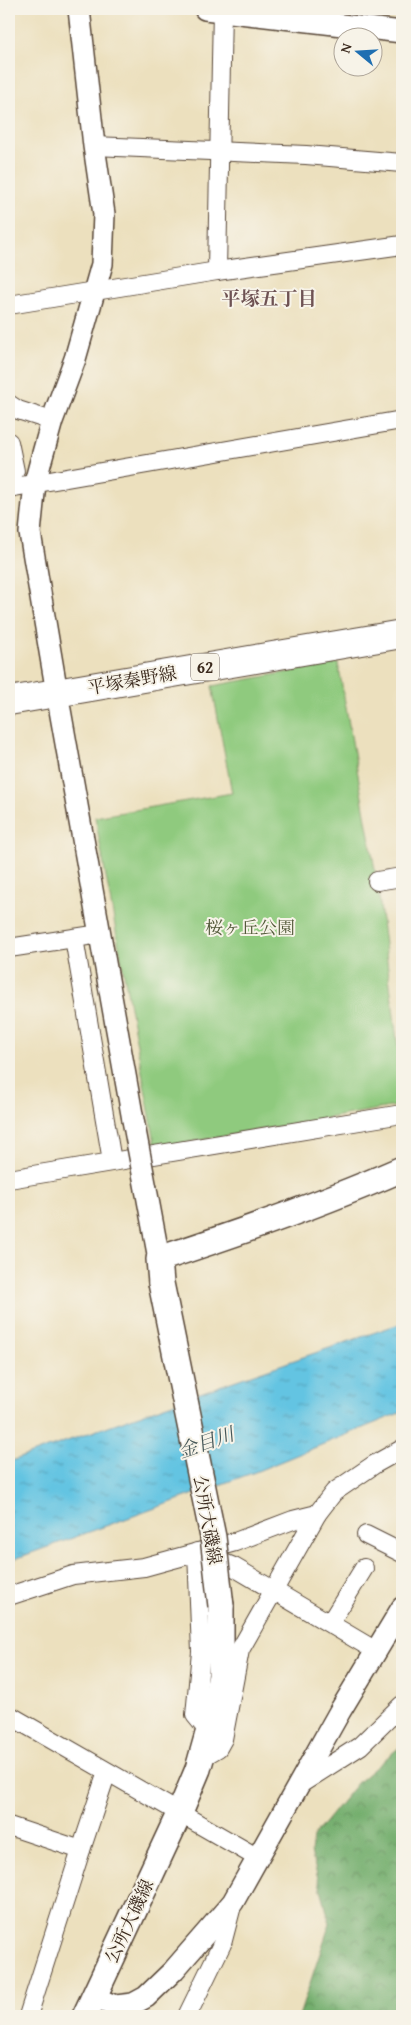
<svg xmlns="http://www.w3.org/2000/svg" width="411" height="2025" font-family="'Gentium Book Plus','Noto Serif JP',serif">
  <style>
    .forest { fill: url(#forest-crowns); stroke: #576c46 }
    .park { fill: #8fca7e; stroke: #657a4e }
    .water { fill: url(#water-ripples); stroke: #507780 }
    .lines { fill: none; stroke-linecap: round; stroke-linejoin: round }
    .minor-casing { stroke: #564536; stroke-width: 20 }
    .tertiary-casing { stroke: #564536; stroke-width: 24 }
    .secondary-casing { stroke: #564536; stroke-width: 28 }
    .primary-casing { stroke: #564536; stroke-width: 30 }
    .minor { stroke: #fff; stroke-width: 18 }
    .tertiary { stroke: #fff; stroke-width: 21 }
    .secondary { stroke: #fff; stroke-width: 25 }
    .primary { stroke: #fff; stroke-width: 28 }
    .tertiary-bridge-casing { stroke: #564536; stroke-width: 24; stroke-linecap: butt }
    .secondary-bridge-casing { stroke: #564536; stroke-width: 28; stroke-linecap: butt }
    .tertiary-bridge { stroke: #fff; stroke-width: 21 }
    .secondary-bridge { stroke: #fff; stroke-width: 25 }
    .labels { text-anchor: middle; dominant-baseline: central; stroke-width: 4; stroke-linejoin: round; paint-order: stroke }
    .shield { fill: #f7f3e8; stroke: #73665b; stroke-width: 1 }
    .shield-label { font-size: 16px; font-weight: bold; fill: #3b2a1e }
    .street-label { font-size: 18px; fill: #3b2a1e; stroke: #f7f3e8 }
    .park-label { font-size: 18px; fill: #545a3b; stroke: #f7f3e8 }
    .neighbourhood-label { font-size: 19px; font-weight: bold; fill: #6e5253; stroke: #f7f3e8 }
    .water-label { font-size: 19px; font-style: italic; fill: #475859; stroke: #f7f3e8 }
  </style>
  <defs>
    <pattern id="forest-crowns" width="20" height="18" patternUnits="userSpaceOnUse" patternTransform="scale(1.25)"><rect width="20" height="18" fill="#73ae6d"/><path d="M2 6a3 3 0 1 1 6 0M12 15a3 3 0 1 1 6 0" fill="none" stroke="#608e59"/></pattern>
    <pattern id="water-ripples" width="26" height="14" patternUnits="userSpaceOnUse" patternTransform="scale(1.25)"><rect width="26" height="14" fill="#64c4e2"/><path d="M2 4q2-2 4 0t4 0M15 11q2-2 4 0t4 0" fill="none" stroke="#549fb7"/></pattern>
  </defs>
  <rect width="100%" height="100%" fill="#f7f3e8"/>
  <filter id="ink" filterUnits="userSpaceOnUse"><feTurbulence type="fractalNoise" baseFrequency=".02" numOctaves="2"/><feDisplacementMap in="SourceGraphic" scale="10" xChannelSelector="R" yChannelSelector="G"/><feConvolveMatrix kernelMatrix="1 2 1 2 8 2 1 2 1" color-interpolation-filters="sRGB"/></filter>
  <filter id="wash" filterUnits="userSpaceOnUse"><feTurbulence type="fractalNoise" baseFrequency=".0096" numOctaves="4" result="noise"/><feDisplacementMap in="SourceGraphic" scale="20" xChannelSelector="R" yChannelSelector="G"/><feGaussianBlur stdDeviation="1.12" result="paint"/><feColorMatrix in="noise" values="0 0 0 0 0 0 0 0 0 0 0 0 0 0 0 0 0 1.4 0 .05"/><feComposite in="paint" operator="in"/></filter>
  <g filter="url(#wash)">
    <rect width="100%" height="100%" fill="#ece0be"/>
    <path class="forest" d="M 402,1745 L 402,2016 L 299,2016 L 330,1923 L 311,1852 L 313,1837 L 358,1782 Z"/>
    <path class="park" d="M 338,663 L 377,881 L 402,1080 L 402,1105 L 156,1148 L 95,817 L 232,793 L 212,686 Z"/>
    <path class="water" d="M 402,1323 L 402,1412 L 255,1472 L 9,1561 L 9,1462 L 228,1383 Z"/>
  </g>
  <g filter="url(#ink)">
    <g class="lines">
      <g class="minor-casing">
        <g id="minor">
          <path d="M 94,146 L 306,155 L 402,163"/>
          <path d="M 217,271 L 222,9"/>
          <path d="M 9,305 L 217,271 L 402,245"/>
          <path d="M 9,404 L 18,410 L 52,421"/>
          <path d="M 9,442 L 15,471"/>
          <path d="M 9,488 L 402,420"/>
          <path d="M 377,881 L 402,877"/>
          <path d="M 74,938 L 112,1161"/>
          <path d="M 9,948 L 100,934"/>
          <path d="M 9,1179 L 402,1114"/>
          <path d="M 366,1535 L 402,1553"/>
          <path d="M 9,1596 L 73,1575 L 144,1567 L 235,1542 L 293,1520 L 317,1514 L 334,1492 L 375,1464 L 402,1449"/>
          <path d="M 330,1623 L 364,1568"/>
          <path d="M 9,1715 L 258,1858"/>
          <path d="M 209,1732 L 195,1715 L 201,1652 L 197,1552 L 234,1567 L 376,1651"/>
          <path d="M 201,1758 L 218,1748 L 223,1739 L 240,1650 L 317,1514"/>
          <path d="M 299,1785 L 360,1746 L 402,1705"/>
          <path d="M 9,1826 L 81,1850"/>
          <path d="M 28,2016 L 81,1850 L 107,1772"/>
          <path d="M 187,2016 L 222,1944 L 233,1902"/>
        </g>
      </g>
      <g class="tertiary-casing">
        <g id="tertiary">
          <path d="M 79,9 L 94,146 L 104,214 L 102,264 L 75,359 L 52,421 L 40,464 L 35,483 L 30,533 L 57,693 L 133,1120"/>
          <path d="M 205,9 L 402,32"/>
          <path d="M 146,1189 L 159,1259"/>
          <path d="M 94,1998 L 116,2006 L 133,2004 L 146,1997 L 174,1970 L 233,1902 L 340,1711 L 402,1608"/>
        </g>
      </g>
      <g class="secondary-casing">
        <g id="secondary">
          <path d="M 161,1283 L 159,1259 C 242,1232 322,1204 402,1169"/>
          <path d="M 85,2016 L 180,1812 L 198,1769 L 211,1723 L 221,1676 L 221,1606"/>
        </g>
      </g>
      <g class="primary-casing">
        <path id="primary" d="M 9,701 L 402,634"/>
      </g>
      <use href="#minor" class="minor"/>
      <use href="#tertiary" class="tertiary"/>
      <use href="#secondary" class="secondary"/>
      <use href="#primary" class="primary"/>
      <g class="tertiary-bridge-casing">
        <path id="tertiary-bridge" d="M 133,1120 L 146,1189"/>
      </g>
      <g class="secondary-bridge-casing">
        <path id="secondary-bridge" d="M 161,1283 L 213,1537 L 221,1606"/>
      </g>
      <use href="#tertiary-bridge" class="tertiary-bridge"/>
      <use href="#secondary-bridge" class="secondary-bridge"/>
    </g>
  </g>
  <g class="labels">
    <rect class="shield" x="191" y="653.5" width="28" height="27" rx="4"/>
    <g class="shield-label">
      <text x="205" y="667">62</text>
    </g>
    <g class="street-label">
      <text transform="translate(132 680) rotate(-10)">平塚秦野線</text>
      <text transform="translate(208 1520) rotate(80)">公所大磯線</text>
      <text transform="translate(129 1921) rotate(-65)">公所大磯線</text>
    </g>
    <g class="park-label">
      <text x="250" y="927">桜ヶ丘公園</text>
    </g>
    <g class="neighbourhood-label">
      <text x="269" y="298">平塚五丁目</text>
    </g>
    <g class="water-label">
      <text transform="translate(206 1442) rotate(-19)">金目川</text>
    </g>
  </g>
  <rect width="411" height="2025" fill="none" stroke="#f7f3e8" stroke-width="30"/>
  <g transform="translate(358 52) rotate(288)"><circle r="24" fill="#f7f3e8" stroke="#aca397"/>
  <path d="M0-4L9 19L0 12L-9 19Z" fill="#1f6fb2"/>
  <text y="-8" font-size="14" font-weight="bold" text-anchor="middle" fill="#3b2a1e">N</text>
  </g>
</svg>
